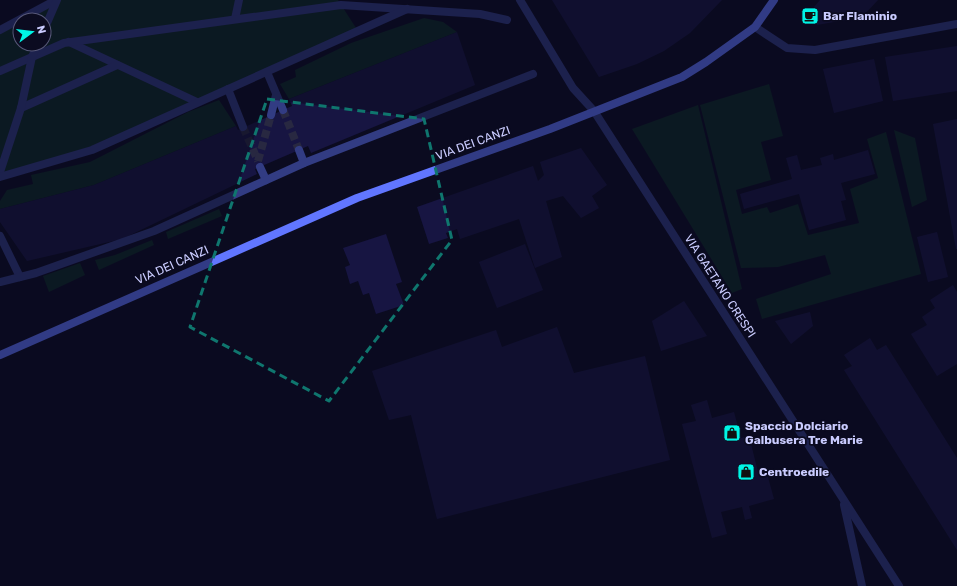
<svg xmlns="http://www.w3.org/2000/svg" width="957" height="586" font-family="Rubik,sans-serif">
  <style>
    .green { fill: #0d2a25; fill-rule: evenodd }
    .building { fill: #171542 }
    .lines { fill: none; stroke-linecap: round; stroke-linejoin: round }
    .street-tunnel { stroke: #282841; stroke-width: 8; stroke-dasharray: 8 4; stroke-linecap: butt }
    .street { stroke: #323c83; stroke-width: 8 }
    .secondary { stroke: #6176ff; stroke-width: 8 }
    .marked { fill: none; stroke: #0f766e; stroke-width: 3; stroke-dasharray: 8 5; stroke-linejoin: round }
    .labels { text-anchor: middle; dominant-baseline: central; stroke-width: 3.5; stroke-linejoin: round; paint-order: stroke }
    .poi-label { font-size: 12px; font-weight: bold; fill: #caccff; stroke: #0b0b20; text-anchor: start }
    .street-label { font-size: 12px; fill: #caccff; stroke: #0b0b20 }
  </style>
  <rect width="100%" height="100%" fill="#0b0b20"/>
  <g class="green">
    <path d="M 56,0 L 338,0 L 358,31 L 92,150 L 0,177 L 0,30 ZM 20,20 L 44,20 L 44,44 L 20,44 Z"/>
    <path d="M 424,18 L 443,22 L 457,32 L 289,99 L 280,84 L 296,77 L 295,70 L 351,43 Z"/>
    <path d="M 769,84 L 783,136 L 761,142 L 771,180 L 736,190 L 742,214 L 767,207 L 770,213 L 798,204 L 808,235 L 859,223 L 850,189 L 878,178 L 867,139 L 886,132 L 921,274 L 762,319 L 756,299 L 831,274 L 825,255 L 778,267 L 741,268 L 700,105 Z"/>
    <path d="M 219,100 L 236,126 L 94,185 L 0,209 L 0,201 L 7,190 L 33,184 L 31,175 L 90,162 L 188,112 Z"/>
    <path d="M 698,105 L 742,289 L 732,293 L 632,129 Z"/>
    <path d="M 894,130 L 915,138 L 927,200 L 912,207 Z"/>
    <path d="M 219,209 L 222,216 L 168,239 L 166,232 Z"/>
    <path d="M 152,240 L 154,245 L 99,270 L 95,260 L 115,255 Z"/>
    <path d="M 80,263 L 85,275 L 49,292 L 43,276 Z"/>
  </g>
  <g class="building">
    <path d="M 552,0 L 722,0 L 690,33 L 664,51 L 637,64 L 599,77 Z"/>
    <path d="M 820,0 L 878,0 L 862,17 L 817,25 L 814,7 Z"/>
    <path d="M 457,32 L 475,85 L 311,153 L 308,146 L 299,150 L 255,169 L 257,174 L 122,239 L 27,261 L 0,222 L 0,209 L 94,185 L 236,126 L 238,130 L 292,106 L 289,99 Z"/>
    <path d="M 957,46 L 957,91 L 893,101 L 885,57 Z"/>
    <path d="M 874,59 L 883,101 L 834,113 L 823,69 Z"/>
    <path d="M 957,119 L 957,249 L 956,249 L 933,124 Z"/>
    <path d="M 581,148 L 607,185 L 592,196 L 599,208 L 581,218 L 563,196 L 546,201 L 562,257 L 535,268 L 519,219 L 460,239 L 457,229 L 446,233 L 448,238 L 429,244 L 417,207 L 533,166 L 538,181 L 544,175 L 540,162 Z"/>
    <path d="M 868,150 L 875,174 L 841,183 L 846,200 L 841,201 L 846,220 L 809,230 L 799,194 L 744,209 L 740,194 L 792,179 L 786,158 L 797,155 L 801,170 L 822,165 L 820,158 L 833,154 L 834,160 Z"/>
    <path d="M 937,232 L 948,277 L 928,282 L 917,237 Z"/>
    <path d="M 386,234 L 402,282 L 396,284 L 404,305 L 376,314 L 369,293 L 363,295 L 358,281 L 350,284 L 345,267 L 350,265 L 343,248 Z"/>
    <path d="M 525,244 L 543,290 L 497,308 L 479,262 Z"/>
    <path d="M 953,285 L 957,292 L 957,364 L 937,376 L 911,334 L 927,325 L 922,317 L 935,308 L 930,300 Z"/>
    <path d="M 684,301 L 707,336 L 661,351 L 652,321 Z"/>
    <path d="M 810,312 L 813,326 L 791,344 L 775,321 Z"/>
    <path d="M 557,327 L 574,373 L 645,356 L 670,460 L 437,519 L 411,415 L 389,420 L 372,371 L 496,330 L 502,347 Z"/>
    <path d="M 870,338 L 877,350 L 886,345 L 957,458 L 957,550 L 844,370 L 852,366 L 844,355 Z"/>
    <path d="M 707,400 L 712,418 L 734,412 L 741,438 L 749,436 L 758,472 L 766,470 L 774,499 L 749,506 L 752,518 L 745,520 L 742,507 L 721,512 L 727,534 L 712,538 L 682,424 L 696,421 L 691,405 Z"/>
  </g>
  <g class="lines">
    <g class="street-tunnel">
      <path d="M 283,110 L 299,150"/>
      <path d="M 243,127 L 258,161"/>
      <path d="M 258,161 L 271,115"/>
    </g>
    <g class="street">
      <path d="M 520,0 L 573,88 L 594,111 L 899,586"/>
      <path d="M 235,19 L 239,0"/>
      <path d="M 755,27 L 787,48 L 815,50 L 957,24"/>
      <path d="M 0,30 L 56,0"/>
      <path d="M 44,30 L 57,0"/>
      <path d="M 69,42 L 197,102"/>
      <path d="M 0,71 L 64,43 L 341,5 L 480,14 L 507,20"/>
      <path d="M 267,72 L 283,110"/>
      <path d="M 228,89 L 243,127"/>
      <path d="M 21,108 L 117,65"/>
      <path d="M 271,115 L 276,95"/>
      <path d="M 299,150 L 304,163"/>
      <path d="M 260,167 L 266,180"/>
      <path d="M 0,172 L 21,108 L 32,57 L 38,44"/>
      <path d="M 0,177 L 92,150 L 407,9"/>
      <path d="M 0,236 L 20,277"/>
      <path d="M 0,282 L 36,273 L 154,231 L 304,163 L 533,74"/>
      <path d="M 844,505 L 862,586"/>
    </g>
    <path class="secondary" d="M 0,355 L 357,198 L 550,129 L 682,77 L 706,62 L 755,27 L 774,0"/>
  </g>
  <path d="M0 0H957V586H0ZM 267,99 L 424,119 L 452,240 L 329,401 L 190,327 Z" fill="#0b0b20" fill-opacity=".55" fill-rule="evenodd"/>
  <path class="marked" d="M 267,99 L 424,119 L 452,240 L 329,401 L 190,327 Z"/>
  <defs>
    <g id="cafe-square" transform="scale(0.9)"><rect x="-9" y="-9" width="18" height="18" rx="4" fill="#00f5e6" stroke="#0b0b20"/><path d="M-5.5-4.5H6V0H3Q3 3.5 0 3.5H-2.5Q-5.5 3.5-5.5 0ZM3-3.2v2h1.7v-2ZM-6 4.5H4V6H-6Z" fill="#111"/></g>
    <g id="shop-square" transform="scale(0.9)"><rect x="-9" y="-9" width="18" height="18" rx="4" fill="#00f5e6" stroke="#0b0b20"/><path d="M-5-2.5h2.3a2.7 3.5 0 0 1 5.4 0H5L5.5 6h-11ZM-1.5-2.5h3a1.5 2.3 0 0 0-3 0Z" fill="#111"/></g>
  </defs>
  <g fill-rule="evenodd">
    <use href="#cafe-square" x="810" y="16"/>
    <use href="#shop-square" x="732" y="433"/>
    <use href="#shop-square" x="746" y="472"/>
  </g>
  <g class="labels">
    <g class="poi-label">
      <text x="823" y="16">Bar Flaminio</text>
      <text x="745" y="426">Spaccio Dolciario<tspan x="745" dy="14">Galbusera Tre Marie</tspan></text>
      <text x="759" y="472">Centroedile</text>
    </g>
    <g class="street-label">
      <text transform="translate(473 143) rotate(-20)">VIA DEI CANZI</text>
      <text transform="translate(172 265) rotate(-24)">VIA DEI CANZI</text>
      <text transform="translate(720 286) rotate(57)">VIA GAETANO CRESPI</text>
    </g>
  </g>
  <g transform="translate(32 32) rotate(75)"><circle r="19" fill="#0b0b20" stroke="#575879"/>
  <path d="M0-3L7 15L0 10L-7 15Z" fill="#00f5e6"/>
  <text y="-6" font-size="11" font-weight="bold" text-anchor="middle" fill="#caccff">N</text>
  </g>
</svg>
